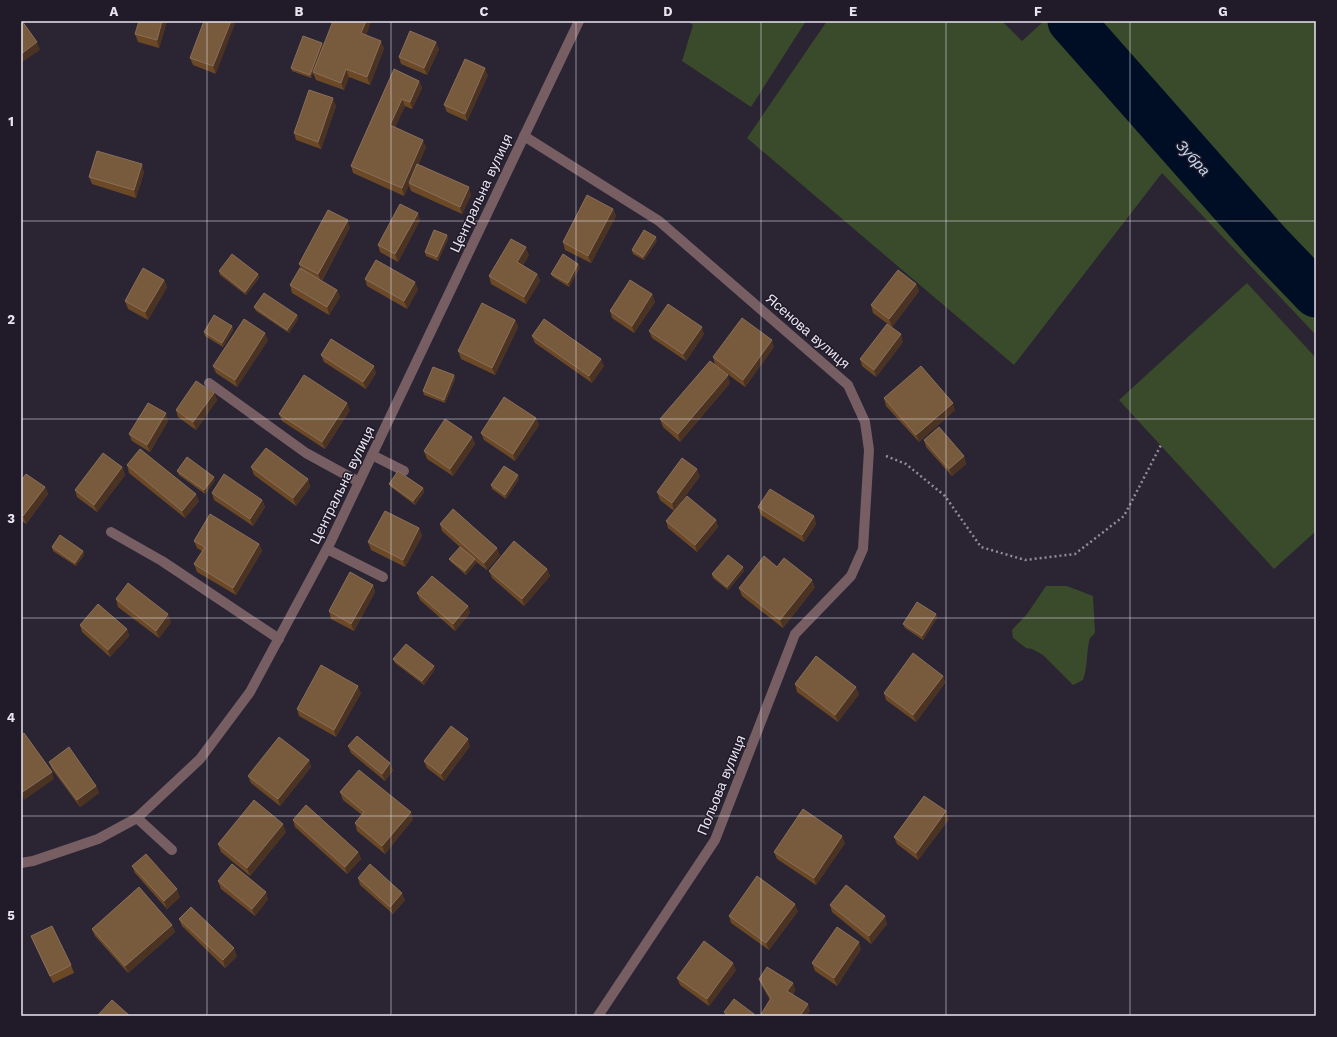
<svg xmlns="http://www.w3.org/2000/svg" width="1337" height="1037" font-family="'Work Sans',sans-serif">
  <style>
    .green { fill: #394b2b }
    .lines { fill: none; stroke-linecap: round; stroke-linejoin: round }
    .river { stroke: #000e25; stroke-width: 47 }
    .path { stroke: #918c98; stroke-width: 2.5; stroke-dasharray: 2 3; stroke-linecap: butt }
    .service { stroke: #765e63; stroke-width: 10 }
    .minor { stroke: #765e63; stroke-width: 10 }
    .tertiary { stroke: #765e63; stroke-width: 10 }
    .wall { fill: #6b4927 }
    .shaded-wall { fill: #4b3323 }
    .building { fill: #785a3d; stroke: #8a6f59 }
    .grid { fill: none; stroke: #e9e5f0; stroke-width: 1; stroke-opacity: 0.55 }
    .labels { text-anchor: middle; dominant-baseline: central; stroke-width: 3; stroke-linejoin: round; paint-order: stroke }
    .street-label { font-size: 14px; fill: #e9e5f0; stroke: #201a29 }
    .water-label { font-size: 15px; font-style: italic; fill: #c4dbf2; stroke: #201a29 }
    .neatline { fill: none; stroke: #e9e5f0; stroke-width: 1.5 }
    .grid-label { font-size: 13px; text-anchor: middle; font-weight: bold; fill: #e9e5f0 }
  </style>
  <rect width="100%" height="100%" fill="#2a2433"/>
  <g class="green">
    <path d="M 687,21 L 806,21 L 751,107 L 682,61 L 693,25 Z"/>
    <path d="M 827,21 L 1002,21 L 1022,41 L 1044,21 L 1316,21 L 1316,335 L 1162,173 L 1014,365 L 747,138 Z"/>
    <path d="M 1247,283 L 1316,358 L 1316,531 L 1274,569 L 1119,400 Z"/>
    <path d="M 1046,586 L 1067,586 L 1093,596 L 1095,633 L 1090,638 C 1086,652 1088,667 1083,680 L 1073,685 L 1043,655 L 1032,649 L 1026,648 L 1013,638 L 1012,630 L 1027,614 Z"/>
  </g>
  <g class="lines">
    <path class="river" d="M 1071,21 L 1269,245 L 1316,294"/>
    <path class="path" d="M 886,456 L 906,464 L 945,496 L 981,547 L 1025,560 L 1075,554 L 1124,516 L 1161,445"/>
    <g class="service">
      <path d="M 209,383 L 306,453 L 359,482"/>
      <path d="M 372,455 L 404,471"/>
      <path d="M 111,532 L 162,561 L 279,639"/>
      <path d="M 327,549 L 383,577"/>
      <path d="M 137,818 L 172,850"/>
    </g>
    <path class="minor" d="M 524,136 L 659,221 L 848,385 L 865,422 L 869,450 L 863,549 L 851,576 L 795,634 L 715,840 L 598,1016"/>
    <path class="tertiary" d="M 21,863 L 33,861 L 98,839 L 137,818 L 200,759 L 250,692 L 330,543 L 579,21"/>
  </g>
  <g class="wall">
    <path d="M 167,21 L 159,48 L 138,42 L 135,34 Z"/>
    <path d="M 204,21 L 216,74 L 193,65 L 190,58 Z"/>
    <path d="M 371,21 L 366,35 L 384,48 L 370,85 L 349,77 L 344,90 L 316,80 L 313,73 L 311,78 L 292,71 L 291,68 L 322,43 L 323,47 Z"/>
    <path d="M 439,49 L 427,75 L 401,64 L 399,57 Z"/>
    <path d="M 394,69 L 419,81 L 422,88 L 412,109 L 405,106 L 395,127 L 426,147 L 418,165 L 471,195 L 462,214 L 411,191 L 409,185 L 404,196 L 353,173 L 351,166 Z"/>
    <path d="M 488,75 L 467,121 L 447,112 L 444,105 Z"/>
    <path d="M 336,106 L 321,149 L 296,140 L 294,133 Z"/>
    <path d="M 144,172 L 136,198 L 92,184 L 89,177 Z"/>
    <path d="M 613,209 L 616,216 L 591,263 L 565,250 L 563,242 Z"/>
    <path d="M 420,220 L 398,262 L 380,252 L 378,245 Z"/>
    <path d="M 350,227 L 322,281 L 337,290 L 340,297 L 329,315 L 292,293 L 290,285 L 301,269 L 299,264 Z"/>
    <path d="M 447,235 L 448,239 L 438,261 L 426,256 L 425,252 Z"/>
    <path d="M 657,241 L 644,260 L 633,254 L 632,250 Z"/>
    <path d="M 529,255 L 523,265 L 537,274 L 540,281 L 526,304 L 491,284 L 489,276 Z"/>
    <path d="M 580,267 L 569,287 L 553,277 L 551,274 Z"/>
    <path d="M 219,271 L 258,274 L 259,278 L 246,295 L 220,275 Z"/>
    <path d="M 365,279 L 418,289 L 407,309 L 367,286 Z"/>
    <path d="M 164,280 L 167,287 L 148,320 L 128,309 L 125,301 Z"/>
    <path d="M 916,284 L 919,291 L 892,327 L 873,313 L 871,305 Z"/>
    <path d="M 652,294 L 655,302 L 634,333 L 612,318 L 610,311 Z"/>
    <path d="M 254,307 L 297,315 L 298,319 L 289,333 L 256,311 Z"/>
    <path d="M 515,320 L 518,327 L 495,375 L 461,359 L 458,351 Z"/>
    <path d="M 232,326 L 233,330 L 223,347 L 205,336 L 204,332 Z"/>
    <path d="M 649,331 L 704,334 L 686,361 L 652,338 Z"/>
    <path d="M 532,336 L 604,366 L 592,383 L 535,343 Z"/>
    <path d="M 268,340 L 237,387 L 216,373 L 213,366 Z"/>
    <path d="M 903,342 L 876,377 L 862,366 L 860,359 Z"/>
    <path d="M 774,347 L 745,387 L 715,365 L 713,357 Z"/>
    <path d="M 321,355 L 376,373 L 366,389 L 324,362 Z"/>
    <path d="M 454,375 L 455,379 L 445,403 L 424,395 L 423,391 Z"/>
    <path d="M 730,383 L 680,442 L 663,427 L 660,419 Z"/>
    <path d="M 214,393 L 217,400 L 196,430 L 178,417 L 176,410 Z"/>
    <path d="M 884,398 L 955,410 L 919,442 L 886,406 Z"/>
    <path d="M 350,410 L 325,449 L 282,421 L 279,414 Z"/>
    <path d="M 536,418 L 539,425 L 515,461 L 484,440 L 481,433 Z"/>
    <path d="M 168,421 L 150,452 L 132,441 L 129,434 Z"/>
    <path d="M 472,437 L 475,444 L 453,476 L 427,459 L 424,451 Z"/>
    <path d="M 924,440 L 964,456 L 966,464 L 952,476 L 926,447 Z"/>
    <path d="M 127,465 L 199,501 L 185,518 L 129,473 Z"/>
    <path d="M 122,467 L 125,475 L 97,512 L 77,497 L 75,490 Z"/>
    <path d="M 251,467 L 308,479 L 310,487 L 296,506 L 254,475 Z"/>
    <path d="M 177,471 L 215,480 L 205,494 L 179,475 Z"/>
    <path d="M 700,476 L 675,510 L 716,520 L 718,527 L 697,552 L 668,528 L 666,521 L 674,511 L 660,500 L 657,492 Z"/>
    <path d="M 519,479 L 506,499 L 492,489 L 491,485 Z"/>
    <path d="M 21,481 L 45,487 L 48,494 L 26,524 L 21,520 Z"/>
    <path d="M 389,484 L 423,488 L 424,492 L 415,505 L 391,487 Z"/>
    <path d="M 212,493 L 262,500 L 265,507 L 253,526 L 214,500 Z"/>
    <path d="M 758,507 L 814,516 L 816,524 L 804,542 L 761,515 Z"/>
    <path d="M 440,524 L 500,555 L 487,570 L 475,561 L 476,563 L 466,575 L 451,562 L 449,559 L 461,548 L 442,531 Z"/>
    <path d="M 419,528 L 422,536 L 405,567 L 371,550 L 368,542 Z"/>
    <path d="M 194,541 L 259,544 L 262,551 L 236,595 L 197,572 L 194,564 L 202,551 L 197,548 Z"/>
    <path d="M 52,547 L 83,551 L 84,555 L 76,566 L 53,551 Z"/>
    <path d="M 777,567 L 815,587 L 783,628 L 742,596 L 739,588 Z"/>
    <path d="M 547,569 L 550,576 L 524,606 L 492,578 L 489,571 Z"/>
    <path d="M 744,571 L 728,590 L 713,578 L 712,574 Z"/>
    <path d="M 373,585 L 375,592 L 354,631 L 331,619 L 329,611 Z"/>
    <path d="M 417,593 L 468,606 L 470,613 L 455,631 L 420,600 Z"/>
    <path d="M 116,599 L 171,622 L 159,638 L 118,607 Z"/>
    <path d="M 936,614 L 937,618 L 923,640 L 905,628 L 903,624 Z"/>
    <path d="M 80,625 L 127,629 L 129,636 L 110,657 L 82,632 Z"/>
    <path d="M 393,659 L 435,669 L 424,685 L 395,663 Z"/>
    <path d="M 943,676 L 945,683 L 916,722 L 886,700 L 884,693 Z"/>
    <path d="M 795,684 L 859,694 L 838,722 L 797,692 Z"/>
    <path d="M 361,693 L 336,737 L 299,716 L 297,709 Z"/>
    <path d="M 348,746 L 393,770 L 385,781 L 351,753 Z"/>
    <path d="M 470,746 L 444,781 L 427,768 L 424,761 Z"/>
    <path d="M 309,760 L 311,767 L 280,806 L 251,783 L 248,776 Z"/>
    <path d="M 49,762 L 96,786 L 99,793 L 80,807 L 52,769 Z"/>
    <path d="M 340,792 L 413,819 L 385,854 L 357,831 L 355,823 L 362,815 L 343,800 Z"/>
    <path d="M 949,819 L 918,860 L 897,844 L 894,837 Z"/>
    <path d="M 293,820 L 358,852 L 361,859 L 347,874 L 295,827 Z"/>
    <path d="M 286,832 L 250,876 L 221,852 L 218,844 Z"/>
    <path d="M 845,843 L 816,885 L 777,859 L 774,852 Z"/>
    <path d="M 132,866 L 180,897 L 167,909 L 135,873 Z"/>
    <path d="M 358,878 L 405,900 L 393,914 L 360,885 Z"/>
    <path d="M 218,881 L 268,899 L 255,916 L 221,889 Z"/>
    <path d="M 830,905 L 887,924 L 871,944 L 832,912 Z"/>
    <path d="M 798,911 L 769,950 L 731,923 L 729,916 Z"/>
    <path d="M 179,919 L 237,956 L 225,968 L 182,926 Z"/>
    <path d="M 172,925 L 175,932 L 128,973 L 95,936 L 92,929 Z"/>
    <path d="M 31,936 L 71,965 L 74,973 L 53,983 L 34,943 Z"/>
    <path d="M 861,949 L 837,986 L 815,971 L 812,963 Z"/>
    <path d="M 736,970 L 709,1006 L 680,985 L 677,978 Z"/>
    <path d="M 759,979 L 793,983 L 795,990 L 793,995 L 810,1011 L 770,1000 L 762,986 Z"/>
    <path d="M 724,1012 L 754,1014 L 755,1016 L 726,1016 Z"/>
  </g>
  <g class="shaded-wall">
    <path d="M 162,21 L 167,21 L 159,48 L 157,40 Z"/>
    <path d="M 231,21 L 236,21 L 216,74 L 213,66 Z"/>
    <path d="M 366,21 L 371,21 L 364,41 L 361,33 Z"/>
    <path d="M 381,41 L 384,48 L 370,85 L 367,77 Z"/>
    <path d="M 37,42 L 40,50 L 21,63 L 21,54 Z"/>
    <path d="M 436,42 L 439,49 L 427,75 L 424,68 Z"/>
    <path d="M 322,43 L 323,47 L 311,78 L 310,75 Z"/>
    <path d="M 485,68 L 488,75 L 467,121 L 465,114 Z"/>
    <path d="M 346,69 L 349,77 L 344,90 L 341,83 Z"/>
    <path d="M 419,81 L 422,88 L 412,109 L 410,102 Z"/>
    <path d="M 333,98 L 336,106 L 321,149 L 318,142 Z"/>
    <path d="M 402,99 L 405,106 L 393,132 L 390,125 Z"/>
    <path d="M 423,140 L 426,147 L 410,184 L 409,183 L 409,185 L 404,196 L 402,188 Z"/>
    <path d="M 142,164 L 144,172 L 136,198 L 134,190 Z"/>
    <path d="M 469,187 L 471,195 L 462,214 L 460,207 Z"/>
    <path d="M 613,209 L 616,216 L 591,263 L 588,256 Z"/>
    <path d="M 418,213 L 420,220 L 398,262 L 395,254 Z"/>
    <path d="M 348,220 L 350,227 L 321,282 L 318,274 Z"/>
    <path d="M 447,235 L 448,239 L 438,261 L 437,257 Z"/>
    <path d="M 656,237 L 657,241 L 644,260 L 643,257 Z"/>
    <path d="M 526,247 L 529,255 L 520,270 L 517,262 Z"/>
    <path d="M 578,264 L 580,267 L 569,287 L 568,283 Z"/>
    <path d="M 258,274 L 259,278 L 246,295 L 245,292 Z"/>
    <path d="M 537,274 L 540,281 L 526,304 L 524,297 Z"/>
    <path d="M 164,280 L 167,287 L 148,320 L 145,312 Z"/>
    <path d="M 415,282 L 418,289 L 407,309 L 404,301 Z"/>
    <path d="M 916,284 L 919,291 L 892,327 L 889,319 Z"/>
    <path d="M 337,290 L 340,297 L 329,315 L 327,307 Z"/>
    <path d="M 652,294 L 655,302 L 634,333 L 632,326 Z"/>
    <path d="M 297,315 L 298,319 L 289,333 L 287,330 Z"/>
    <path d="M 515,320 L 518,327 L 495,375 L 492,368 Z"/>
    <path d="M 232,326 L 233,330 L 223,347 L 222,343 Z"/>
    <path d="M 702,327 L 704,334 L 686,361 L 683,354 Z"/>
    <path d="M 265,333 L 268,340 L 237,387 L 235,380 Z"/>
    <path d="M 901,334 L 903,342 L 876,377 L 874,370 Z"/>
    <path d="M 772,340 L 774,347 L 745,387 L 743,380 Z"/>
    <path d="M 601,359 L 604,366 L 592,383 L 589,376 Z"/>
    <path d="M 374,366 L 376,373 L 366,389 L 363,382 Z"/>
    <path d="M 454,375 L 455,379 L 445,403 L 444,400 Z"/>
    <path d="M 728,375 L 730,383 L 680,442 L 678,434 Z"/>
    <path d="M 214,393 L 217,400 L 196,430 L 193,422 Z"/>
    <path d="M 347,403 L 350,410 L 325,449 L 322,442 Z"/>
    <path d="M 953,403 L 955,410 L 919,442 L 916,435 Z"/>
    <path d="M 166,413 L 168,421 L 150,452 L 147,445 Z"/>
    <path d="M 536,418 L 539,425 L 515,461 L 513,454 Z"/>
    <path d="M 472,437 L 475,444 L 453,476 L 450,469 Z"/>
    <path d="M 964,456 L 966,464 L 952,476 L 949,469 Z"/>
    <path d="M 122,467 L 125,475 L 97,512 L 94,505 Z"/>
    <path d="M 697,469 L 700,476 L 674,511 L 672,503 Z"/>
    <path d="M 518,475 L 519,479 L 506,499 L 505,495 Z"/>
    <path d="M 214,477 L 215,480 L 205,494 L 204,490 Z"/>
    <path d="M 308,479 L 310,487 L 296,506 L 293,498 Z"/>
    <path d="M 45,487 L 48,494 L 26,524 L 23,516 Z"/>
    <path d="M 423,488 L 424,492 L 415,505 L 413,501 Z"/>
    <path d="M 196,494 L 199,501 L 185,518 L 182,511 Z"/>
    <path d="M 262,500 L 265,507 L 253,526 L 250,519 Z"/>
    <path d="M 814,516 L 816,524 L 804,542 L 802,535 Z"/>
    <path d="M 716,520 L 718,527 L 697,552 L 695,545 Z"/>
    <path d="M 419,528 L 422,536 L 405,567 L 403,560 Z"/>
    <path d="M 259,544 L 262,551 L 236,595 L 233,588 Z"/>
    <path d="M 497,548 L 500,555 L 487,570 L 484,563 Z"/>
    <path d="M 83,551 L 84,555 L 76,566 L 75,563 Z"/>
    <path d="M 475,559 L 476,563 L 466,575 L 465,571 Z"/>
    <path d="M 743,567 L 744,571 L 728,590 L 727,587 Z"/>
    <path d="M 547,569 L 550,576 L 524,606 L 522,599 Z"/>
    <path d="M 812,580 L 815,587 L 783,628 L 780,620 Z"/>
    <path d="M 373,585 L 375,592 L 354,631 L 351,624 Z"/>
    <path d="M 468,606 L 470,613 L 455,631 L 453,624 Z"/>
    <path d="M 168,614 L 171,622 L 159,638 L 156,631 Z"/>
    <path d="M 936,614 L 937,618 L 923,640 L 922,636 Z"/>
    <path d="M 127,629 L 129,636 L 110,657 L 108,650 Z"/>
    <path d="M 434,666 L 435,669 L 424,685 L 422,681 Z"/>
    <path d="M 943,676 L 945,683 L 916,722 L 913,715 Z"/>
    <path d="M 358,686 L 361,693 L 336,737 L 334,730 Z"/>
    <path d="M 856,687 L 859,694 L 838,722 L 835,715 Z"/>
    <path d="M 468,739 L 470,746 L 444,781 L 441,774 Z"/>
    <path d="M 309,760 L 311,767 L 280,806 L 278,799 Z"/>
    <path d="M 390,763 L 393,770 L 385,781 L 382,774 Z"/>
    <path d="M 52,772 L 54,779 L 24,800 L 21,793 Z"/>
    <path d="M 96,786 L 99,793 L 80,807 L 77,800 Z"/>
    <path d="M 946,811 L 949,819 L 918,860 L 916,853 Z"/>
    <path d="M 411,812 L 413,819 L 385,854 L 382,846 Z"/>
    <path d="M 283,824 L 286,832 L 250,876 L 247,868 Z"/>
    <path d="M 842,836 L 845,843 L 816,885 L 814,878 Z"/>
    <path d="M 358,852 L 361,859 L 347,874 L 345,867 Z"/>
    <path d="M 177,889 L 180,897 L 167,909 L 164,901 Z"/>
    <path d="M 266,892 L 268,899 L 255,916 L 252,909 Z"/>
    <path d="M 402,893 L 405,900 L 393,914 L 390,907 Z"/>
    <path d="M 795,904 L 798,911 L 769,950 L 766,943 Z"/>
    <path d="M 885,916 L 887,924 L 871,944 L 869,936 Z"/>
    <path d="M 172,925 L 175,932 L 128,973 L 125,966 Z"/>
    <path d="M 859,942 L 861,949 L 837,986 L 834,978 Z"/>
    <path d="M 234,948 L 237,956 L 225,968 L 223,960 Z"/>
    <path d="M 733,963 L 736,970 L 709,1006 L 707,999 Z"/>
    <path d="M 793,983 L 795,990 L 790,999 L 787,991 Z"/>
    <path d="M 808,1004 L 810,1011 L 807,1016 L 800,1016 Z"/>
  </g>
  <g class="building">
    <path d="M 21,21 L 22,21 L 37,42 L 21,54 Z"/>
    <path d="M 139,21 L 162,21 L 157,40 L 135,34 Z"/>
    <path d="M 204,21 L 231,21 L 213,66 L 190,58 Z"/>
    <path d="M 333,21 L 366,21 L 361,33 L 381,41 L 367,77 L 346,69 L 341,83 L 313,72 Z"/>
    <path d="M 410,31 L 436,42 L 424,68 L 399,57 Z"/>
    <path d="M 303,36 L 322,43 L 310,75 L 291,68 Z"/>
    <path d="M 465,59 L 485,68 L 465,114 L 444,105 Z"/>
    <path d="M 394,69 L 419,81 L 410,102 L 402,99 L 390,125 L 423,140 L 402,188 L 351,166 Z"/>
    <path d="M 309,90 L 333,98 L 318,142 L 294,133 Z"/>
    <path d="M 97,151 L 142,164 L 134,190 L 89,177 Z"/>
    <path d="M 417,164 L 469,187 L 460,207 L 409,183 Z"/>
    <path d="M 587,195 L 613,209 L 588,256 L 563,242 Z"/>
    <path d="M 400,204 L 418,213 L 395,254 L 378,245 Z"/>
    <path d="M 328,210 L 348,220 L 318,274 L 299,264 Z"/>
    <path d="M 434,230 L 447,235 L 437,257 L 425,252 Z"/>
    <path d="M 644,230 L 656,237 L 643,257 L 632,250 Z"/>
    <path d="M 511,239 L 526,247 L 517,262 L 537,274 L 524,297 L 489,276 Z"/>
    <path d="M 232,254 L 258,274 L 245,292 L 219,271 Z"/>
    <path d="M 563,254 L 578,264 L 568,283 L 551,274 Z"/>
    <path d="M 376,260 L 415,282 L 404,301 L 365,279 Z"/>
    <path d="M 143,268 L 164,280 L 145,312 L 125,301 Z"/>
    <path d="M 300,268 L 337,290 L 327,307 L 290,285 Z"/>
    <path d="M 898,270 L 916,284 L 889,319 L 871,305 Z"/>
    <path d="M 630,280 L 652,294 L 632,326 L 610,311 Z"/>
    <path d="M 264,293 L 297,315 L 287,330 L 254,307 Z"/>
    <path d="M 482,303 L 515,320 L 492,368 L 458,351 Z"/>
    <path d="M 668,304 L 702,327 L 683,354 L 649,331 Z"/>
    <path d="M 214,315 L 232,326 L 222,343 L 204,332 Z"/>
    <path d="M 742,318 L 772,340 L 743,380 L 713,357 Z"/>
    <path d="M 244,319 L 265,333 L 235,380 L 213,366 Z"/>
    <path d="M 544,319 L 601,359 L 589,376 L 532,336 Z"/>
    <path d="M 887,324 L 901,334 L 874,370 L 860,359 Z"/>
    <path d="M 331,339 L 374,366 L 363,382 L 321,355 Z"/>
    <path d="M 710,361 L 728,375 L 678,434 L 660,419 Z"/>
    <path d="M 921,366 L 953,403 L 916,435 L 884,398 Z"/>
    <path d="M 433,367 L 454,375 L 444,400 L 423,391 Z"/>
    <path d="M 304,375 L 347,403 L 322,442 L 279,414 Z"/>
    <path d="M 196,381 L 214,393 L 193,422 L 176,410 Z"/>
    <path d="M 504,397 L 536,418 L 513,454 L 481,433 Z"/>
    <path d="M 148,403 L 166,413 L 147,445 L 129,434 Z"/>
    <path d="M 445,419 L 472,437 L 450,469 L 424,451 Z"/>
    <path d="M 939,427 L 964,456 L 949,469 L 924,440 Z"/>
    <path d="M 266,448 L 308,479 L 293,498 L 251,467 Z"/>
    <path d="M 140,449 L 196,494 L 182,511 L 127,465 Z"/>
    <path d="M 103,453 L 122,467 L 94,505 L 75,490 Z"/>
    <path d="M 187,457 L 214,477 L 204,490 L 177,471 Z"/>
    <path d="M 682,458 L 697,469 L 672,503 L 657,492 Z"/>
    <path d="M 504,466 L 518,475 L 505,495 L 491,485 Z"/>
    <path d="M 398,471 L 423,488 L 413,501 L 389,484 Z"/>
    <path d="M 26,474 L 45,487 L 23,516 L 21,515 L 21,481 Z"/>
    <path d="M 224,474 L 262,500 L 250,519 L 212,493 Z"/>
    <path d="M 770,489 L 814,516 L 802,535 L 758,507 Z"/>
    <path d="M 687,496 L 716,520 L 695,545 L 666,521 Z"/>
    <path d="M 453,509 L 497,548 L 484,563 L 440,524 Z"/>
    <path d="M 385,511 L 419,528 L 403,560 L 368,542 Z"/>
    <path d="M 210,514 L 259,544 L 233,588 L 194,564 L 205,547 L 194,541 Z"/>
    <path d="M 60,535 L 83,551 L 75,563 L 52,547 Z"/>
    <path d="M 514,541 L 547,569 L 522,599 L 489,571 Z"/>
    <path d="M 460,547 L 475,559 L 465,571 L 449,559 Z"/>
    <path d="M 728,555 L 743,567 L 727,587 L 712,574 Z"/>
    <path d="M 764,556 L 777,567 L 784,558 L 812,580 L 780,620 L 739,588 Z"/>
    <path d="M 350,572 L 373,585 L 351,624 L 329,611 Z"/>
    <path d="M 432,576 L 468,606 L 453,624 L 417,593 Z"/>
    <path d="M 128,583 L 168,614 L 156,631 L 116,599 Z"/>
    <path d="M 917,602 L 936,614 L 922,636 L 903,624 Z"/>
    <path d="M 98,604 L 127,629 L 108,650 L 80,625 Z"/>
    <path d="M 406,644 L 434,666 L 422,681 L 393,659 Z"/>
    <path d="M 913,653 L 943,676 L 913,715 L 884,693 Z"/>
    <path d="M 816,656 L 856,687 L 835,715 L 795,684 Z"/>
    <path d="M 321,665 L 358,686 L 334,730 L 297,709 Z"/>
    <path d="M 451,726 L 468,739 L 441,774 L 424,761 Z"/>
    <path d="M 24,733 L 52,772 L 21,793 L 21,735 Z"/>
    <path d="M 357,736 L 390,763 L 382,774 L 348,746 Z"/>
    <path d="M 279,737 L 309,760 L 278,799 L 248,776 Z"/>
    <path d="M 69,747 L 96,786 L 77,800 L 49,762 Z"/>
    <path d="M 359,770 L 411,812 L 382,846 L 355,823 L 364,812 L 340,792 Z"/>
    <path d="M 924,796 L 946,811 L 916,853 L 894,837 Z"/>
    <path d="M 254,800 L 283,824 L 247,868 L 218,844 Z"/>
    <path d="M 306,805 L 358,852 L 345,867 L 293,820 Z"/>
    <path d="M 803,809 L 842,836 L 814,878 L 774,852 Z"/>
    <path d="M 146,854 L 177,889 L 164,901 L 132,866 Z"/>
    <path d="M 232,864 L 266,892 L 252,909 L 218,881 Z"/>
    <path d="M 370,864 L 402,893 L 390,907 L 358,878 Z"/>
    <path d="M 757,876 L 795,904 L 766,943 L 729,916 Z"/>
    <path d="M 846,885 L 885,916 L 869,936 L 830,905 Z"/>
    <path d="M 139,887 L 172,925 L 125,966 L 92,929 Z"/>
    <path d="M 191,907 L 234,948 L 223,960 L 179,919 Z"/>
    <path d="M 52,926 L 71,965 L 50,976 L 31,936 Z"/>
    <path d="M 837,927 L 859,942 L 834,978 L 812,963 Z"/>
    <path d="M 704,941 L 733,963 L 707,999 L 677,978 Z"/>
    <path d="M 767,967 L 793,983 L 787,991 L 808,1004 L 800,1016 L 760,1016 L 771,998 L 759,979 Z"/>
    <path d="M 734,999 L 754,1014 L 753,1016 L 729,1016 L 724,1012 Z"/>
    <path d="M 112,1000 L 130,1016 L 99,1016 L 98,1015 Z"/>
  </g>
  <path class="grid" d="M 207,21 L 207,1016M 391,21 L 391,1016M 576,21 L 576,1016M 761,21 L 761,1016M 946,21 L 946,1016M 1130,21 L 1130,1016M 21,221 L 1316,221M 21,419 L 1316,419M 21,618 L 1316,618M 21,816 L 1316,816"/>
  <g class="labels">
    <g class="street-label">
      <text transform="translate(481 193) rotate(-65)">Центральна вулиця</text>
      <text transform="translate(808 331) rotate(41)">Ясенова вулиця</text>
      <text transform="translate(342 485) rotate(-64)">Центральна вулиця</text>
      <text transform="translate(721 785) rotate(-68)">Польова вулиця</text>
    </g>
    <g class="water-label">
      <text transform="translate(1193 158) rotate(48)">Зубра</text>
    </g>
  </g>
  <rect width="1337" height="1037" fill="none" stroke="#201a29" stroke-width="44"/>
  <rect x="22" y="22" width="1293" height="993" class="neatline"/>
  <g class="grid-label">
    <text x="114" y="16">A</text>
    <text x="299" y="16">B</text>
    <text x="484" y="16">C</text>
    <text x="668" y="16">D</text>
    <text x="853" y="16">E</text>
    <text x="1038" y="16">F</text>
    <text x="1223" y="16">G</text>
    <text x="11" y="126">1</text>
    <text x="11" y="324">2</text>
    <text x="11" y="523">3</text>
    <text x="11" y="722">4</text>
    <text x="11" y="920">5</text>
  </g>
</svg>
